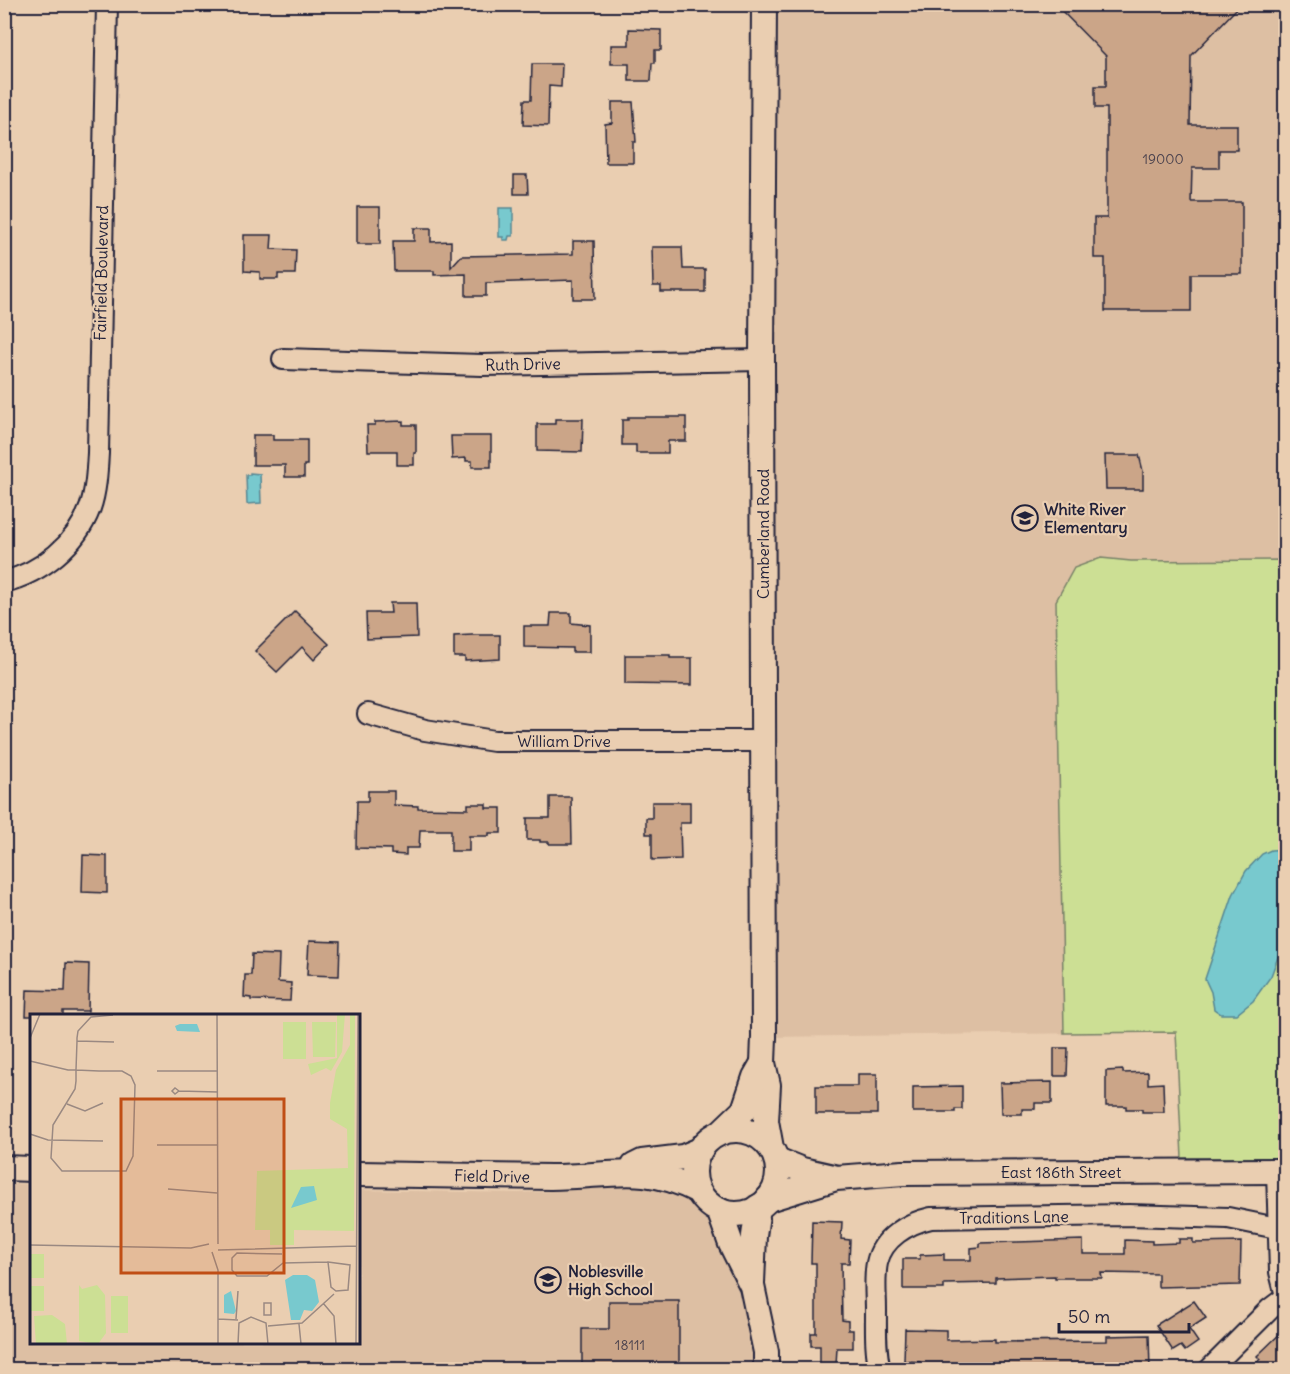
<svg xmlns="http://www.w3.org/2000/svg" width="1290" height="1374" font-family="Delius,sans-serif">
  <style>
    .built { fill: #ddbfa3 }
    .green { fill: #ccdf94; stroke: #778068; stroke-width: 1.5 }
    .water { fill: #78c9ce; stroke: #568693; stroke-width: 1.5 }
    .building { fill: #cba588; stroke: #22223b; stroke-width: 1.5 }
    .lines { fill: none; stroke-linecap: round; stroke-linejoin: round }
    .minor-casing { stroke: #22223b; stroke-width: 24 }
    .tertiary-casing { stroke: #22223b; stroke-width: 28 }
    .minor { stroke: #eaceb1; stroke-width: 20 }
    .tertiary { stroke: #eaceb1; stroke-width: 24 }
    .labels { text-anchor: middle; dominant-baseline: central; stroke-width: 4.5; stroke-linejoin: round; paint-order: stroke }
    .number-label { font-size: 14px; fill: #4c434e }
    .street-label { font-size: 16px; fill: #22223b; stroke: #eaceb1 }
    .poi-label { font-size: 16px; font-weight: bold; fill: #22223b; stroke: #eaceb1; text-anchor: start }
    .inset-road { fill: none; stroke: #9a8982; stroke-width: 1.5 }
    .view { fill: #c04e15; fill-opacity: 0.15; stroke: #c04e15; stroke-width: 3 }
    .inset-edge { fill: none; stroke: #22223b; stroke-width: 3 }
  </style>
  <rect width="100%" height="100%" fill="#eaceb1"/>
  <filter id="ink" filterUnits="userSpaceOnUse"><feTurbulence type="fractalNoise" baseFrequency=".0167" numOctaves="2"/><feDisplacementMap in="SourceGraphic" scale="12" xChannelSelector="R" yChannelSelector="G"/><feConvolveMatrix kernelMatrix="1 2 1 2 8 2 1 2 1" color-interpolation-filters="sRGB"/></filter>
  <g filter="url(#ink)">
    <g class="built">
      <path d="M 764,5 L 1285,5 L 1285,1158 L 1182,1158 L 1176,1032 L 764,1037 Z"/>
      <path d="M 653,1180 L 689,1196 L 721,1232 L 733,1263 L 755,1342 L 755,1369 L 5,1369 L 4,1184 L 31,1184 L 32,1342 L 358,1342 L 359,1190 L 518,1193 L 574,1190 L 583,1187 Z"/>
    </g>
    <path class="green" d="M 1101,558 L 1131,561 L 1285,560 L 1285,1158 L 1182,1158 L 1176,1032 L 1064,1033 L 1056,601 L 1074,568 Z"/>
    <g class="water">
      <path d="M 513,208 L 513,236 L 509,236 L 508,240 L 503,240 L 503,237 L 499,237 L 499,208 Z"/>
      <path d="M 250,473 L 260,474 L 261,503 L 247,504 L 246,475 L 250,475 Z"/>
      <path d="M 1285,849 L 1285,938 L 1271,976 L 1253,1001 L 1237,1014 L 1221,1014 L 1214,1009 L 1211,992 L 1205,979 L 1233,895 L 1246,871 L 1262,854 L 1271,850 Z"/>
    </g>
    <g class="building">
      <path d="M 1055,4 L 1241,4 L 1191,56 L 1190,125 L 1237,125 L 1237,150 L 1219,150 L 1219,168 L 1192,168 L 1191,202 L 1242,202 L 1242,274 L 1191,274 L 1191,311 L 1105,311 L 1105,258 L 1094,258 L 1094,218 L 1107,218 L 1107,108 L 1095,108 L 1095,86 L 1106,86 L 1106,56 Z"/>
      <path d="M 629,29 L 661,30 L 661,50 L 655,50 L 655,63 L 652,63 L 651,81 L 629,81 L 629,64 L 611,64 L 611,45 L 629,45 Z"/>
      <path d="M 532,64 L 562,64 L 561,87 L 549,86 L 548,126 L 523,125 L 524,100 L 531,100 Z"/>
      <path d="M 612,102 L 633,102 L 636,142 L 633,142 L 633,163 L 606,163 L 605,124 L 612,123 Z"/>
      <path d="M 514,175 L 527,175 L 528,194 L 514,194 Z"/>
      <rect x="357" y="207" width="23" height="37"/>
      <path d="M 414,228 L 431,228 L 431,242 L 451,241 L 451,267 L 461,256 L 573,254 L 573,241 L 594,241 L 595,299 L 573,299 L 573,280 L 486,283 L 486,296 L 466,296 L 466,274 L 434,275 L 434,271 L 394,271 L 393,241 L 414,241 Z"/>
      <path d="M 244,235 L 272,235 L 271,249 L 296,250 L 295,274 L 278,274 L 278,279 L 260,279 L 260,272 L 244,271 Z"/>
      <path d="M 652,247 L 682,247 L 683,269 L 705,269 L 705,292 L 661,292 L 661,286 L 653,286 Z"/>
      <path d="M 628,417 L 686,417 L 686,441 L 668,441 L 668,453 L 636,453 L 636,445 L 622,445 L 622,420 L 628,420 Z"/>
      <path d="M 555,419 L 583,419 L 582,452 L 537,451 L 537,424 L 555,424 Z"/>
      <path d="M 403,421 L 403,425 L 416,425 L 416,453 L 414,453 L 414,465 L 397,465 L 397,451 L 368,451 L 367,425 L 375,425 L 375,422 Z"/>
      <path d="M 253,435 L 273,435 L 273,440 L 307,440 L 307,465 L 304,465 L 304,477 L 285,477 L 285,465 L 253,465 Z"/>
      <path d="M 451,436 L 491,436 L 491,467 L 472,467 L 472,461 L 466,461 L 466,458 L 452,459 Z"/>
      <path d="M 1105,455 L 1139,455 L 1143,471 L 1143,489 L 1106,489 Z"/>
      <path d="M 390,603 L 416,603 L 417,637 L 367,639 L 366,613 L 391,613 Z"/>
      <path d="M 295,611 L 329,644 L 314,660 L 302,647 L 277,672 L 255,651 Z"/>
      <path d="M 551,613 L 571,613 L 571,623 L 590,625 L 590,652 L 572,652 L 572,648 L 524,647 L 524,626 L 550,626 Z"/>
      <path d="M 472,635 L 500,635 L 500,659 L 465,661 L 465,657 L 454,657 L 454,636 Z"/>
      <path d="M 625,655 L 670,655 L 670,658 L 692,658 L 692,685 L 625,684 Z"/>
      <path d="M 368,791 L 394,791 L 394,805 L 418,806 L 418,808 L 468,809 L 468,804 L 486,804 L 486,808 L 501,808 L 501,833 L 489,833 L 489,836 L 469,836 L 469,851 L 451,851 L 451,830 L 420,830 L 419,848 L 406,848 L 406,855 L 391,854 L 391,849 L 356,848 L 357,801 L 368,801 Z"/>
      <path d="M 550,797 L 571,797 L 572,844 L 549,844 L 549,842 L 540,842 L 540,840 L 527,840 L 527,818 L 550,818 Z"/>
      <path d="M 652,802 L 690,802 L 690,823 L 680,823 L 681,859 L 652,860 L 652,834 L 646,834 L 646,818 L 652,818 Z"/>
      <path d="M 83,855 L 107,856 L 107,893 L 82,892 Z"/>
      <path d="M 309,941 L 340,942 L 339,976 L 307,975 Z"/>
      <path d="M 252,954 L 279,955 L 278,982 L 291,983 L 290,1001 L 251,1000 L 251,998 L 244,997 L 245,975 L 251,975 Z"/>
      <path d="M 66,963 L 89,964 L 88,1011 L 63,1011 L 63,1016 L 26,1016 L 27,990 L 65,991 Z"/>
      <path d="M 1054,1048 L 1068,1048 L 1067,1076 L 1054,1076 Z"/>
      <path d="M 1123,1070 L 1123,1073 L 1148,1072 L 1148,1084 L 1163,1083 L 1164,1112 L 1142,1112 L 1142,1109 L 1126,1109 L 1126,1106 L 1106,1106 L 1106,1071 Z"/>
      <path d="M 858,1074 L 877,1074 L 877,1114 L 816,1114 L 816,1086 L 858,1086 Z"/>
      <path d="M 1052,1082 L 1052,1103 L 1035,1103 L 1035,1109 L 1022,1109 L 1022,1114 L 1001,1114 L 1000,1083 Z"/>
      <path d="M 962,1086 L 962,1109 L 955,1109 L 955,1112 L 913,1112 L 913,1087 Z"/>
      <path d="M 812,1221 L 842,1222 L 841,1239 L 850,1240 L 849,1263 L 841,1263 L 842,1320 L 848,1321 L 848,1330 L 853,1330 L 853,1348 L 837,1348 L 836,1364 L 820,1364 L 820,1346 L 811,1346 L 811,1333 L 816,1333 L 816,1263 L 811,1263 Z"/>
      <path d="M 1179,1239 L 1193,1239 L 1193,1243 L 1241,1242 L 1240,1285 L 1158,1287 L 1158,1274 L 1101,1273 L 1102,1278 L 1055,1278 L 1055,1276 L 996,1278 L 996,1283 L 944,1284 L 944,1289 L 903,1289 L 903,1259 L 920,1259 L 920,1255 L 944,1254 L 944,1260 L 971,1260 L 971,1248 L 980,1247 L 980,1243 L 1083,1240 L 1083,1254 L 1125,1254 L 1125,1240 L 1152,1241 L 1152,1244 L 1179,1243 Z"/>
      <path d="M 609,1301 L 679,1301 L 679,1369 L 582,1370 L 582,1329 L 609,1329 Z"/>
      <path d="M 1194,1301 L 1206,1318 L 1189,1329 L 1198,1342 L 1185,1351 L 1181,1346 L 1173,1351 L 1156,1325 Z"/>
      <path d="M 1286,1328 L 1286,1370 L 1250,1370 L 1260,1359 L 1257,1356 Z"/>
      <path d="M 905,1329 L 946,1330 L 946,1340 L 995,1339 L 995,1342 L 1107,1341 L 1107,1336 L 1149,1335 L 1150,1370 L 1124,1370 L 1124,1366 L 1081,1366 L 1081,1370 L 920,1369 L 920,1362 L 904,1361 Z"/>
    </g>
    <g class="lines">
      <g class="minor-casing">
        <g id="minor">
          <path d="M 283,359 L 482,365 L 762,360"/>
          <path d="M 4,582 C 42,572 76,545 90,508 C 96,491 97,471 98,453 L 107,4"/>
          <path d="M 368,714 L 425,730 L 494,741 L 763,741"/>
          <path d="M 1277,1171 L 1280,1272 L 1286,1296"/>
          <path d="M 880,1370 C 875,1350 876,1330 876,1310 C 876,1295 874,1278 877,1263 C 882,1238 908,1223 931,1218 L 1129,1215 L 1228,1218 L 1277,1228"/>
          <path d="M 1209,1370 L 1270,1309 L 1286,1297"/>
        </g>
      </g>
      <g class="tertiary-casing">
        <g id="tertiary">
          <path d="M 764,4 L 762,360 L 764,1037 L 763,1063 L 768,1085 L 766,1121 L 771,1148"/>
          <circle cx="736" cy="1172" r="42"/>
          <path d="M 721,1132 L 744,1110 L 755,1077 L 763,1063"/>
          <path d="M 777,1160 L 802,1170 L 833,1177"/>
          <path d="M 634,1166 L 642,1162 L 683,1157 L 700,1150"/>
          <path d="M 4,1168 L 32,1169"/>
          <path d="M 358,1174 C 423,1175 487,1176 551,1177 C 608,1177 644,1162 698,1191"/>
          <path d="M 768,1199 L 836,1178 L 903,1173 L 1286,1171"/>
          <path d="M 719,1210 L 731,1244 L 752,1286 L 766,1352 L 766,1370"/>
          <path d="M 752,1283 L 754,1236 L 758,1207"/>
        </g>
      </g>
      <use href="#minor" class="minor"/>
      <use href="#tertiary" class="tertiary"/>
    </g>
  </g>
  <defs>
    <g id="school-ring" transform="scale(1.35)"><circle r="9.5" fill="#eaceb1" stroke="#22223b" stroke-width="1.5"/><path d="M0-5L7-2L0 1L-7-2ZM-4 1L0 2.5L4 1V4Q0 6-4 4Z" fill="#22223b"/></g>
  </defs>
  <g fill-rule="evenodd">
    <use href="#school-ring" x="1025" y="518"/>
    <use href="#school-ring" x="548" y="1280"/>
  </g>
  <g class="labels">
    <g class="number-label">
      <text x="1163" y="159">19000</text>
      <text x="630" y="1345">18111</text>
    </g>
    <g class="street-label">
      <text transform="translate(101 273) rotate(-89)">Fairfield Boulevard</text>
      <text transform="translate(523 364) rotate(-1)">Ruth Drive</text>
      <text transform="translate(763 534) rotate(-90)">Cumberland Road</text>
      <text x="564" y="741">William Drive</text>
      <text x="1061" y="1172">East 186th Street</text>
      <text transform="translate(492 1176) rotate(1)">Field Drive</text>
      <text transform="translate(1014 1217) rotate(-1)">Traditions Lane</text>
    </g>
    <g class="poi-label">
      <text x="1044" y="509">White River<tspan x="1044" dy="18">Elementary</tspan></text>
      <text x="568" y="1271">Noblesville<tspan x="568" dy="18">High School</tspan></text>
    </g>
  </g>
  <g transform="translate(30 1014)">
    <rect width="330" height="330" fill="#eaceb1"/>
    <path d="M 307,0 L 315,0 L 312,38 L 301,57 L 296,54 L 281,61 L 278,50 L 307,44 ZM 320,0 L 325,0 L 324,217 L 264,216 L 264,231 L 240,231 L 240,216 L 225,216 L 227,157 L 318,154 L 317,115 L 300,105 L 300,89 L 306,56 L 320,31 ZM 253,8 L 276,8 L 276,45 L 253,45 ZM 282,8 L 306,8 L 305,43 L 283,43 ZM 0,240 L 14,240 L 14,264 L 0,264 ZM 49,271 L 52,275 L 67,271 L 75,281 L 76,319 L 68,330 L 49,327 ZM 0,272 L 14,272 L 14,297 L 0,297 ZM 81,282 L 98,282 L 98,319 L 81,319 ZM 22,301 L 35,310 L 37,330 L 6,330 L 4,302 Z" fill="#ccdf94"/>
    <path d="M 150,10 L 167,10 L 170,18 L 147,17 L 145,12 ZM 284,172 L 287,186 L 261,194 L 271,173 ZM 277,261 L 285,266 L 289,288 L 282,297 L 274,296 L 270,306 L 261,306 L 255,266 L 263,261 ZM 201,277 L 206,297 L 204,300 L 194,299 L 194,281 Z" fill="#78c9ce"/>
    <path class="inset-road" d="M 187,0 L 188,230M 0,24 L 10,0M 47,27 L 84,28M 0,47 L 38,56 L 46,56 L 69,57 L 92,57 L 101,62 L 105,71 L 103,142 L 96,157 L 32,157 L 21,144 L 23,111 L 45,75 L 46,67 L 46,56 L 47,27 L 47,24 L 48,17 L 61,3 L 83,1M 127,57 L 188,57M 149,77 L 145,74 L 142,77 L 145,80 L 149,77 L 188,78M 37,90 L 55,97 L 73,89M 0,120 L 18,126 L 73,127M 127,131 L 187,131M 138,175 L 187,179M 0,231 L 161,234 L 179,230M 188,236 L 326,232M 182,238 L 188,256 L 188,330M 252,240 L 207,239 L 202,244 L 202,256 L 207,262 L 237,262 L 253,249M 298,248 L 320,251 L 318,276 L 306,277 L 301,273 ZM 253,249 L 298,248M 234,289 L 241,289 L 241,301 L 234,301 ZM 293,289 L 304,302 L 306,330M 188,305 L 208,306M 206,305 L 208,277M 269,310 L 271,330M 238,312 L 272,309 L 304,280M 208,330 L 209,309 L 221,303 L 236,309 L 238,330M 326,330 L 328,0"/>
    <path class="view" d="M 91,85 L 254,85 L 254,259 L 91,259 Z"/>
    <rect width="330" height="330" class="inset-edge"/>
  </g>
  <rect width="1290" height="1374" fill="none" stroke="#eaceb1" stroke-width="24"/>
  <rect x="12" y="12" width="1266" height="1350" fill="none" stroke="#22223b" stroke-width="2" filter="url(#ink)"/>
  <path d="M1059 1323v9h130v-9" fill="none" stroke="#22223b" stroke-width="3"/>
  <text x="1068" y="1323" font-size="18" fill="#22223b" stroke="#eaceb1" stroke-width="4.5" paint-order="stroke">50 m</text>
</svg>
